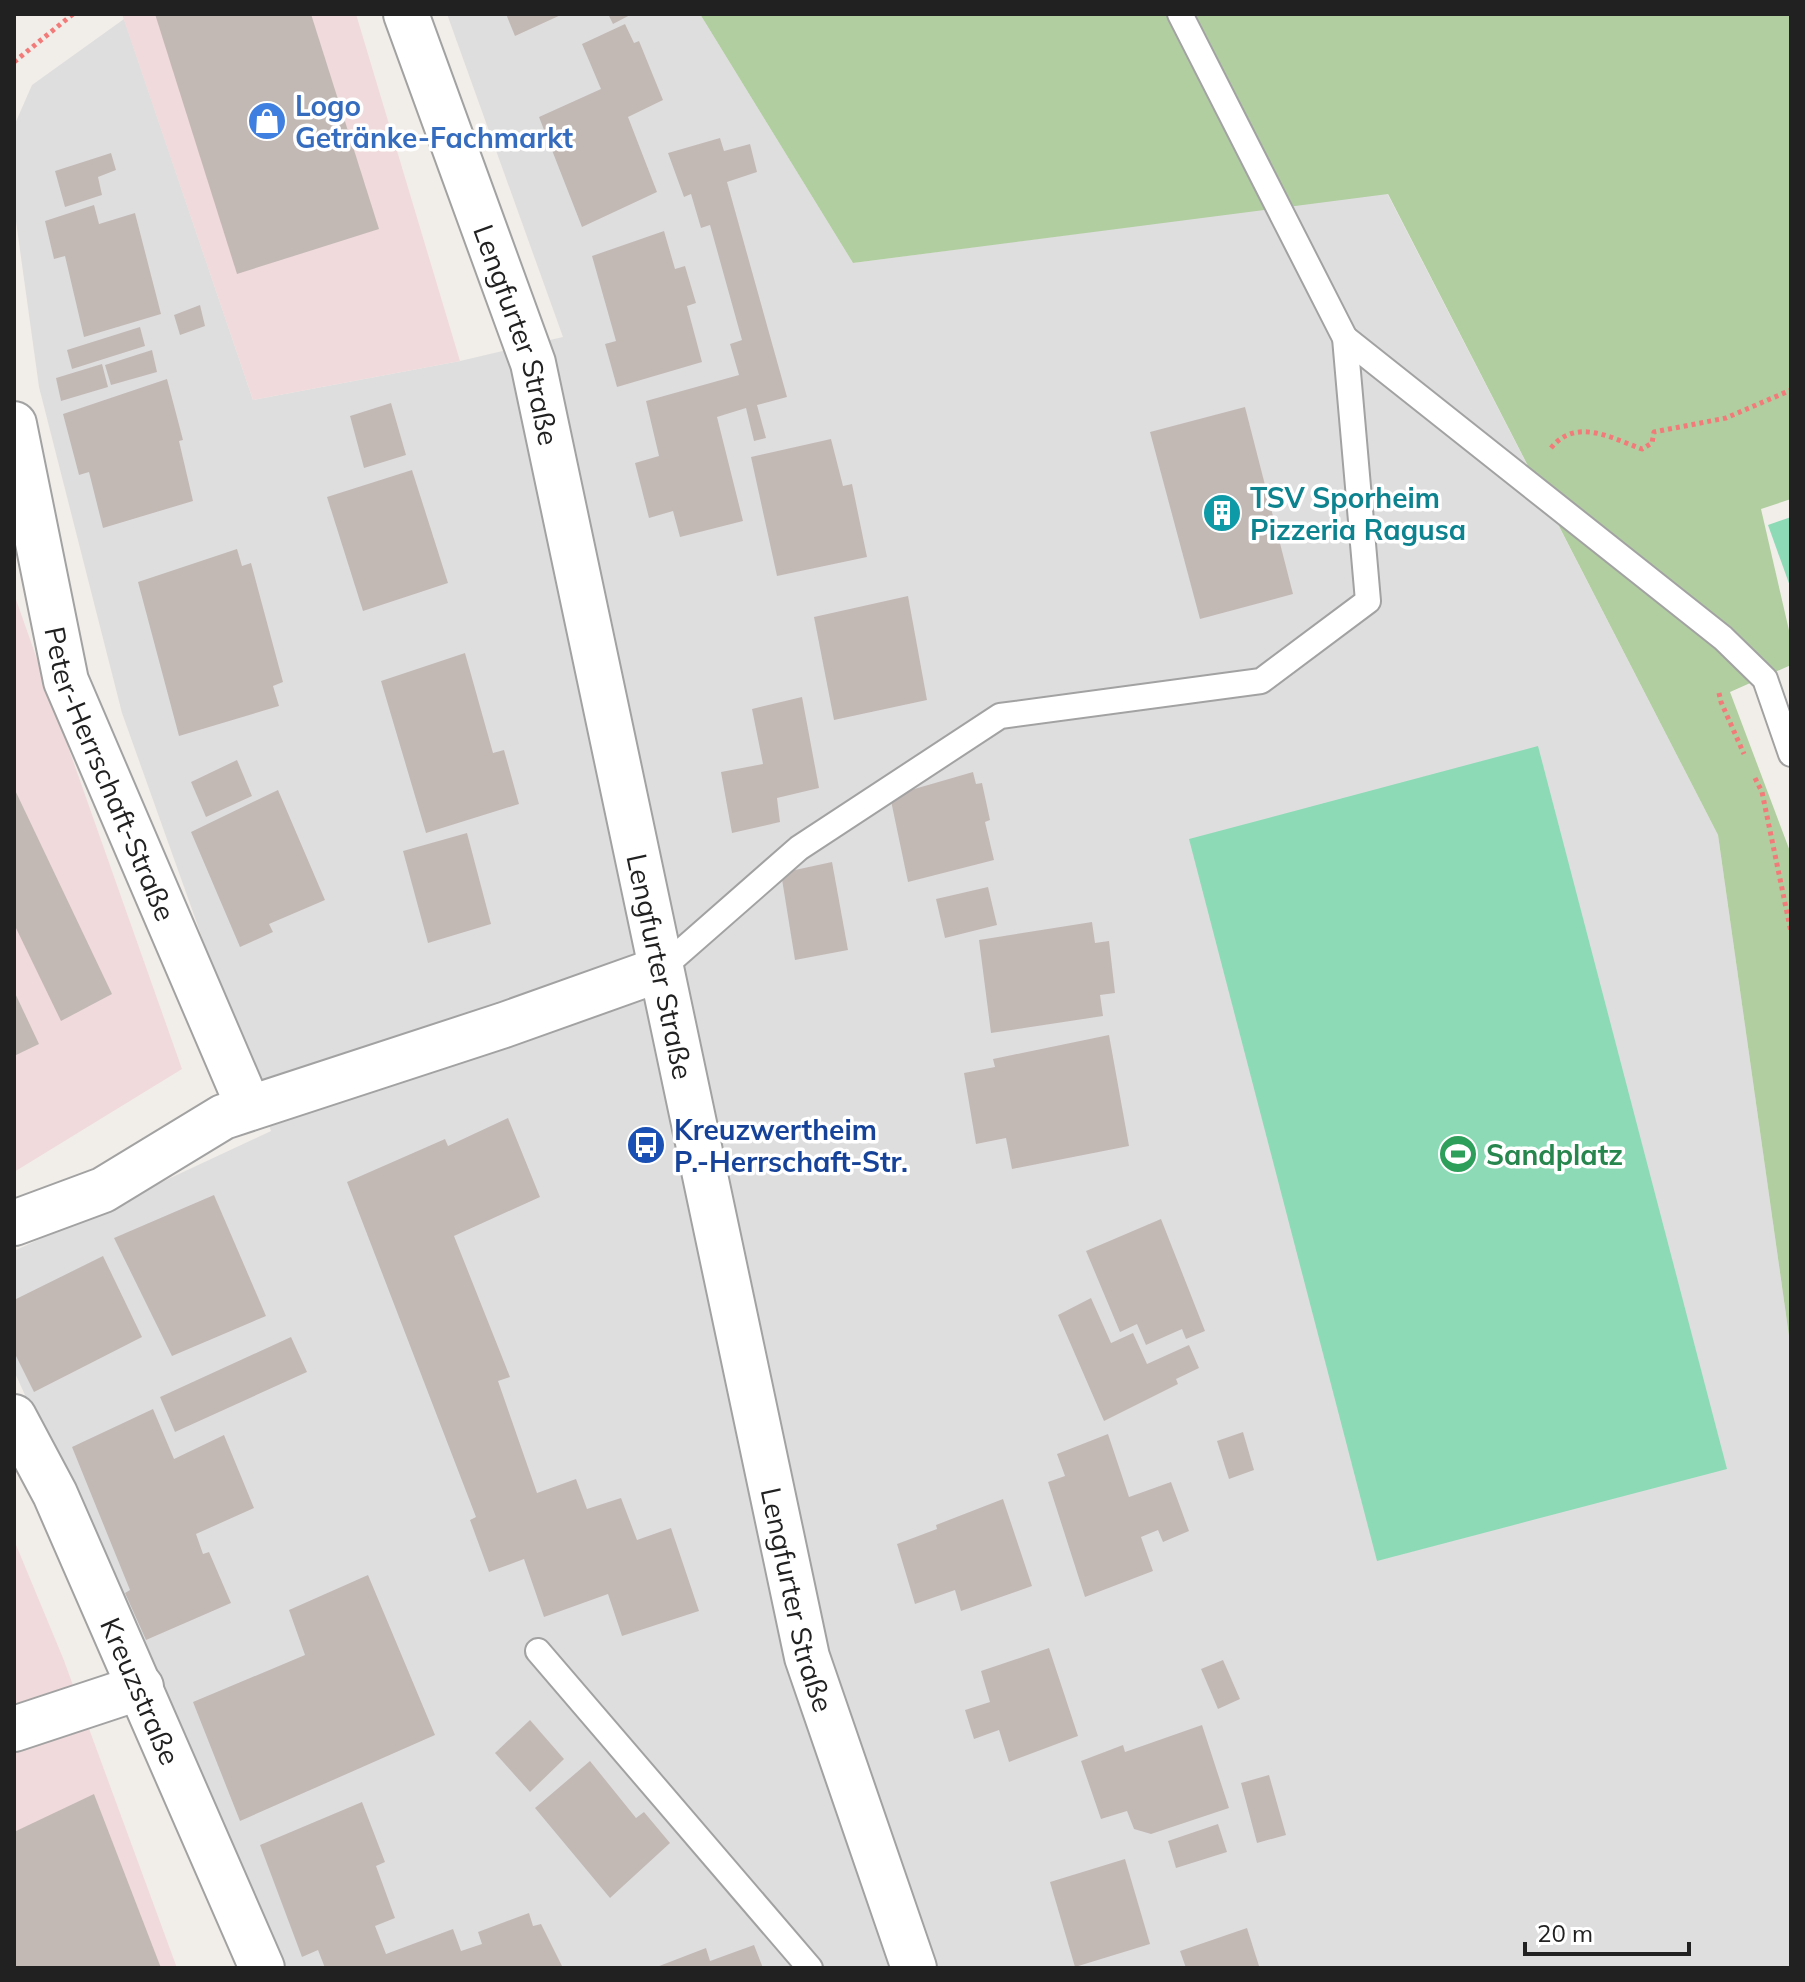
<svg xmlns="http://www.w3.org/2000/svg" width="1805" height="1982" font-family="Mulish,sans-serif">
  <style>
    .residential { fill: #dfdedf }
    .commercial { fill: #f0dadb }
    .forest { fill: #b1cea0 }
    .pitch { fill: #8cdbb6 }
    .building { fill: #c2b9b5 }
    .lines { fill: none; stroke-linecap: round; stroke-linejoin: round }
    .lane-casing { stroke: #a2a2a2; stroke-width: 28 }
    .street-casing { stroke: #a2a2a2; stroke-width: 48 }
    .path { stroke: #f27b79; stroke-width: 5; stroke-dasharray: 4 4; stroke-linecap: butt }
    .lane { stroke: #fff; stroke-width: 24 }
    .street { stroke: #fff; stroke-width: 44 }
    .labels { text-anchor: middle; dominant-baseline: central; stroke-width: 7; stroke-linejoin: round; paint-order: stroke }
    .shop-label { font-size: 28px; font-weight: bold; fill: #366cbe; stroke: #fff; text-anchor: start }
    .street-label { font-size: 28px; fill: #212121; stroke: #fff }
    .culture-label { font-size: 28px; font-weight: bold; fill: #0d838f; stroke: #fff; text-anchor: start }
    .transit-label { font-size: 28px; font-weight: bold; fill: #164399; stroke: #fff; text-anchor: start }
    .leisure-label { font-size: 28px; font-weight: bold; fill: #27864d; stroke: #fff; text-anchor: start }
  </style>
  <rect width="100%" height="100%" fill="#f1eee9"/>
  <path class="residential" d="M 447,14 L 700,14 L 853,263 L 1387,193 L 1718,835 L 1791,1350 L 1791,1968 L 287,1968 L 14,1371 L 14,1251 L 271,1131 L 122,713 L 39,387 L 14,207 L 14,126 L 32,85 L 124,19 L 253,400 L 460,361 L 563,337 Z"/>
  <g class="commercial">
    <path d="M 122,14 L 356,14 L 460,361 L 253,400 Z"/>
    <path d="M 14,594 L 182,1069 L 14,1172 Z"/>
    <path d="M 14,1540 L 63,1658 L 177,1968 L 14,1968 Z"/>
  </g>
  <path class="forest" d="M 700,14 L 1791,14 L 1791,499 L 1761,509 L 1791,639 L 1791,665 L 1730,692 L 1791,854 L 1791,1350 L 1718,835 L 1388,194 L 853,263 Z"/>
  <g class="pitch">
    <path d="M 1791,517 L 1791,589 L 1768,525 Z"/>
    <path d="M 1538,746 L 1727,1469 L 1377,1561 L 1189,839 Z"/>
  </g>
  <g class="building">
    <path d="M 155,14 L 311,14 L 379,229 L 237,274 Z"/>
    <path d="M 506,14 L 563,14 L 515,36 Z"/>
    <path d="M 608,14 L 632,14 L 613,24 Z"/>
    <path d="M 625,24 L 634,43 L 639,41 L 663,100 L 628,117 L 657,192 L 582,227 L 539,117 L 601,89 L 582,44 Z"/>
    <path d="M 720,138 L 724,151 L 750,144 L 757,172 L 727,182 L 787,397 L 757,405 L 766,438 L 754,441 L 746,408 L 717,417 L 743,521 L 680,537 L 673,511 L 649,518 L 635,463 L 659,456 L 646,401 L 739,375 L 730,344 L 742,340 L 710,225 L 701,228 L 691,194 L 684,197 L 668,153 Z"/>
    <path d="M 111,153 L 116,170 L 98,177 L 102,195 L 65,207 L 55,171 Z"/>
    <path d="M 94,205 L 99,224 L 135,213 L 161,314 L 84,337 L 65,256 L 54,259 L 45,221 Z"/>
    <path d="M 664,231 L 675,269 L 685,266 L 696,303 L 687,306 L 702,362 L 617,387 L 605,344 L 616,341 L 592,256 Z"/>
    <path d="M 200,305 L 205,326 L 180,335 L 174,315 Z"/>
    <path d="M 140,327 L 145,346 L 72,369 L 67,350 Z"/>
    <path d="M 152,350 L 157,372 L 111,385 L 105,365 Z"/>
    <path d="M 102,364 L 108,387 L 61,401 L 56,378 Z"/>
    <path d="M 167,379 L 183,440 L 179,441 L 193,501 L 103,528 L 89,472 L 79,475 L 63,414 Z"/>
    <path d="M 391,403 L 406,455 L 364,468 L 350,416 Z"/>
    <path d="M 1245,407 L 1293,594 L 1200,619 L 1150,432 Z"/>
    <path d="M 831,439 L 843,486 L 852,484 L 867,557 L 777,576 L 751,457 Z"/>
    <path d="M 412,470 L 448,583 L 363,611 L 327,497 Z"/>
    <path d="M 237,549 L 242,566 L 251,563 L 283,682 L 273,686 L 279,706 L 179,736 L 138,582 Z"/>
    <path d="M 908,596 L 927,700 L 834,720 L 814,617 Z"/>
    <path d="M 465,653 L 493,753 L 504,750 L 519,804 L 426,833 L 381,681 Z"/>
    <path d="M 802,697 L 819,788 L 777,798 L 780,822 L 732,833 L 721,772 L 763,764 L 752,709 Z"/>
    <path d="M 237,760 L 252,796 L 206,817 L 191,782 Z"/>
    <path d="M 973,772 L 976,784 L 982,783 L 990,820 L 985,822 L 994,860 L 908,882 L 890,796 Z"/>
    <path d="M 14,788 L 112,994 L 61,1021 L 14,924 Z"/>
    <path d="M 278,790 L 325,900 L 269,924 L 273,932 L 240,947 L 191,832 Z"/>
    <path d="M 467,833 L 491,924 L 428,943 L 403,851 Z"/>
    <path d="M 832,862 L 848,950 L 795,960 L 781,873 Z"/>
    <path d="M 988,887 L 997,925 L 945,938 L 936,899 Z"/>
    <path d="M 1092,922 L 1095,943 L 1109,941 L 1115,993 L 1100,995 L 1103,1016 L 991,1033 L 979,940 Z"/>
    <path d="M 14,991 L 39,1044 L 14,1056 Z"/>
    <path d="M 1109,1035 L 1129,1146 L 1012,1169 L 1006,1138 L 976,1144 L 964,1073 L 995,1067 L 993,1059 Z"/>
    <path d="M 508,1118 L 540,1197 L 454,1236 L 510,1377 L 498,1381 L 537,1493 L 576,1479 L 587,1509 L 621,1498 L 637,1540 L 671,1528 L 699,1611 L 622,1636 L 608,1594 L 544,1617 L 524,1559 L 489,1572 L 470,1520 L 476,1517 L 347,1182 L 445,1139 L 448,1146 Z"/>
    <path d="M 214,1195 L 266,1316 L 172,1356 L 114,1238 Z"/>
    <path d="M 1161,1219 L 1205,1331 L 1186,1339 L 1182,1329 L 1146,1345 L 1137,1324 L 1120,1332 L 1086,1251 Z"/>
    <path d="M 103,1256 L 142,1337 L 34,1392 L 14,1352 L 14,1300 Z"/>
    <path d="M 1091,1298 L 1111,1343 L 1133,1333 L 1147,1364 L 1189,1345 L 1199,1368 L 1176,1379 L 1178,1384 L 1104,1421 L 1058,1315 Z"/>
    <path d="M 291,1337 L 307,1372 L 175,1432 L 160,1397 Z"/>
    <path d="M 153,1409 L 174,1459 L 224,1435 L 254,1508 L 196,1534 L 203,1554 L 209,1552 L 231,1603 L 146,1640 L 125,1593 L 130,1590 L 72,1447 Z"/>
    <path d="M 1243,1432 L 1254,1470 L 1229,1479 L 1217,1441 Z"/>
    <path d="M 1108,1434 L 1129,1497 L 1171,1482 L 1189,1531 L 1163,1542 L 1158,1530 L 1141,1537 L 1153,1571 L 1085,1597 L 1048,1482 L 1065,1476 L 1057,1454 Z"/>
    <path d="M 1003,1499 L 1032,1586 L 961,1611 L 955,1590 L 915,1604 L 897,1544 L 937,1529 L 936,1525 Z"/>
    <path d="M 368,1575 L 435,1735 L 240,1821 L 193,1702 L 305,1655 L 289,1610 Z"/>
    <path d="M 1049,1648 L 1078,1736 L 1009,1762 L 999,1730 L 974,1739 L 965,1710 L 990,1702 L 981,1671 Z"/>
    <path d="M 1223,1660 L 1240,1699 L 1218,1709 L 1201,1669 Z"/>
    <path d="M 530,1720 L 564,1759 L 530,1792 L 495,1753 Z"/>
    <path d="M 1202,1725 L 1229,1808 L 1151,1834 L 1134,1829 L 1127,1811 L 1101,1819 L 1081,1761 L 1123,1745 L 1125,1752 Z"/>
    <path d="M 590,1761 L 636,1818 L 644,1812 L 670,1843 L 610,1898 L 535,1808 Z"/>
    <path d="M 1269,1775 L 1286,1835 L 1257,1843 L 1241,1783 Z"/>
    <path d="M 94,1794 L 161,1968 L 14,1968 L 14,1832 Z"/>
    <path d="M 362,1802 L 385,1862 L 376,1866 L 395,1918 L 375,1926 L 386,1954 L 453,1929 L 461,1951 L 482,1944 L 478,1932 L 529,1913 L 533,1926 L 541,1924 L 563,1968 L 325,1968 L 318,1950 L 302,1957 L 260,1845 Z"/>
    <path d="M 1218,1824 L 1227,1852 L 1176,1868 L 1168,1841 Z"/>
    <path d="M 1125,1859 L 1150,1944 L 1075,1967 L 1050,1882 Z"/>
    <path d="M 1247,1928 L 1259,1966 L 1186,1968 L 1180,1951 Z"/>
    <path d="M 754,1945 L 763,1968 L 654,1968 L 706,1948 L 710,1961 Z"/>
  </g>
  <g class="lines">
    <g class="lane-casing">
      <g id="lane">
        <path d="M 1345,338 L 1723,638 L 1765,679 L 1791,754"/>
        <path d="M 661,969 L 799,848 L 1000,716 L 1261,681 L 1368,601 L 1345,338 L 1180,14"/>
        <path d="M 538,1651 L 810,1968"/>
      </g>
    </g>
    <g class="street-casing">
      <g id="street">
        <path id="s1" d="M 406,14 L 533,363 L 807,1657 L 914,1968"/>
        <path id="s2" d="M 14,424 L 66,681 L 249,1108"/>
        <path d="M 14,1223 L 103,1190 L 223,1117 L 504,1025 L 661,969"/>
        <path id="s3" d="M 14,1417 L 55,1494 L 262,1968"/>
        <path d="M 14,1729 L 141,1687"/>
      </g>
    </g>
    <g class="path">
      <path d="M 14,62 L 73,14"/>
      <path d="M 1551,448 C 1576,417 1611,438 1642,449 L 1652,443 L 1654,432 L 1726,418 L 1791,390"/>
      <path d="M 1719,693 L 1721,702 L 1744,754"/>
      <path d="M 1755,778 L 1762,792 L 1791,932"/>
    </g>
    <use href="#lane" class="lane"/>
    <use href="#street" class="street"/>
  </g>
  <defs>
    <g id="shop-disc" transform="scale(2)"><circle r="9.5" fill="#3f7fe0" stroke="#fff"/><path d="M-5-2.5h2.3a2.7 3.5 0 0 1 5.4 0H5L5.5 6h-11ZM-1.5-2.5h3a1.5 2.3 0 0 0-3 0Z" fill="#fff"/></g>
    <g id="building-disc" transform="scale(2)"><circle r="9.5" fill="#0f9aa8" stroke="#fff"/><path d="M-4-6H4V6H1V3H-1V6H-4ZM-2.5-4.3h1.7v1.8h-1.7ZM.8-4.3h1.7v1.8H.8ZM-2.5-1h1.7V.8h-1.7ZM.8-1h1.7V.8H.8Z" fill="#fff"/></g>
    <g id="bus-disc" transform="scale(2)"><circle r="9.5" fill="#1a4fb4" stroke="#fff"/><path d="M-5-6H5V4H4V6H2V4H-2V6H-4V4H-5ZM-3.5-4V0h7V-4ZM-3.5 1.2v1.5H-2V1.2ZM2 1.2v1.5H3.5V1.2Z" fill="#fff"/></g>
    <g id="stadium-disc" transform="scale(2)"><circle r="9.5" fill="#2e9e5b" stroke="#fff"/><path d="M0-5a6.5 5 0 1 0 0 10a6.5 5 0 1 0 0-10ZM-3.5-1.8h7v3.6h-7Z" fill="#fff"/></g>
  </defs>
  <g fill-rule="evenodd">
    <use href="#shop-disc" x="267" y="121"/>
    <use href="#building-disc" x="1222" y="513"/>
    <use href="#bus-disc" x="646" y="1145"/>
    <use href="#stadium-disc" x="1458" y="1154"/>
  </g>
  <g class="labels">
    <g class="shop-label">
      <text x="295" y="105">Logo<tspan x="295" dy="32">Getränke-Fachmarkt</tspan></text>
    </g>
    <g class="street-label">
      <text stroke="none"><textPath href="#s1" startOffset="340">Lengfurter Straße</textPath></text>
      <text stroke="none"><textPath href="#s2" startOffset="364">Peter-Herrschaft-Straße</textPath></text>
      <text stroke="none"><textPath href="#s1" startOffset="988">Lengfurter Straße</textPath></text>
      <text stroke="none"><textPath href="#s1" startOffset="1636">Lengfurter Straße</textPath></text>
      <text stroke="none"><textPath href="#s3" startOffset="302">Kreuzstraße</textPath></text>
    </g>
    <g class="culture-label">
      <text x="1250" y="497">TSV Sporheim<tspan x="1250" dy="32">Pizzeria Ragusa</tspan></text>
    </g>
    <g class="transit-label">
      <text x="674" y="1129">Kreuzwertheim<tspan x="674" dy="32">P.-Herrschaft-Str.</tspan></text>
    </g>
    <g class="leisure-label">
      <text x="1486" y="1154">Sandplatz</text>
    </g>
  </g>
  <rect width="1805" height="1982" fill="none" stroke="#212121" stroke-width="32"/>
  <path d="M1525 1942v12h164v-12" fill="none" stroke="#212121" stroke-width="4"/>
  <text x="1537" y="1942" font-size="24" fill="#212121" stroke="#ffffff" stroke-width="6" paint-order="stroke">20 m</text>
</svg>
